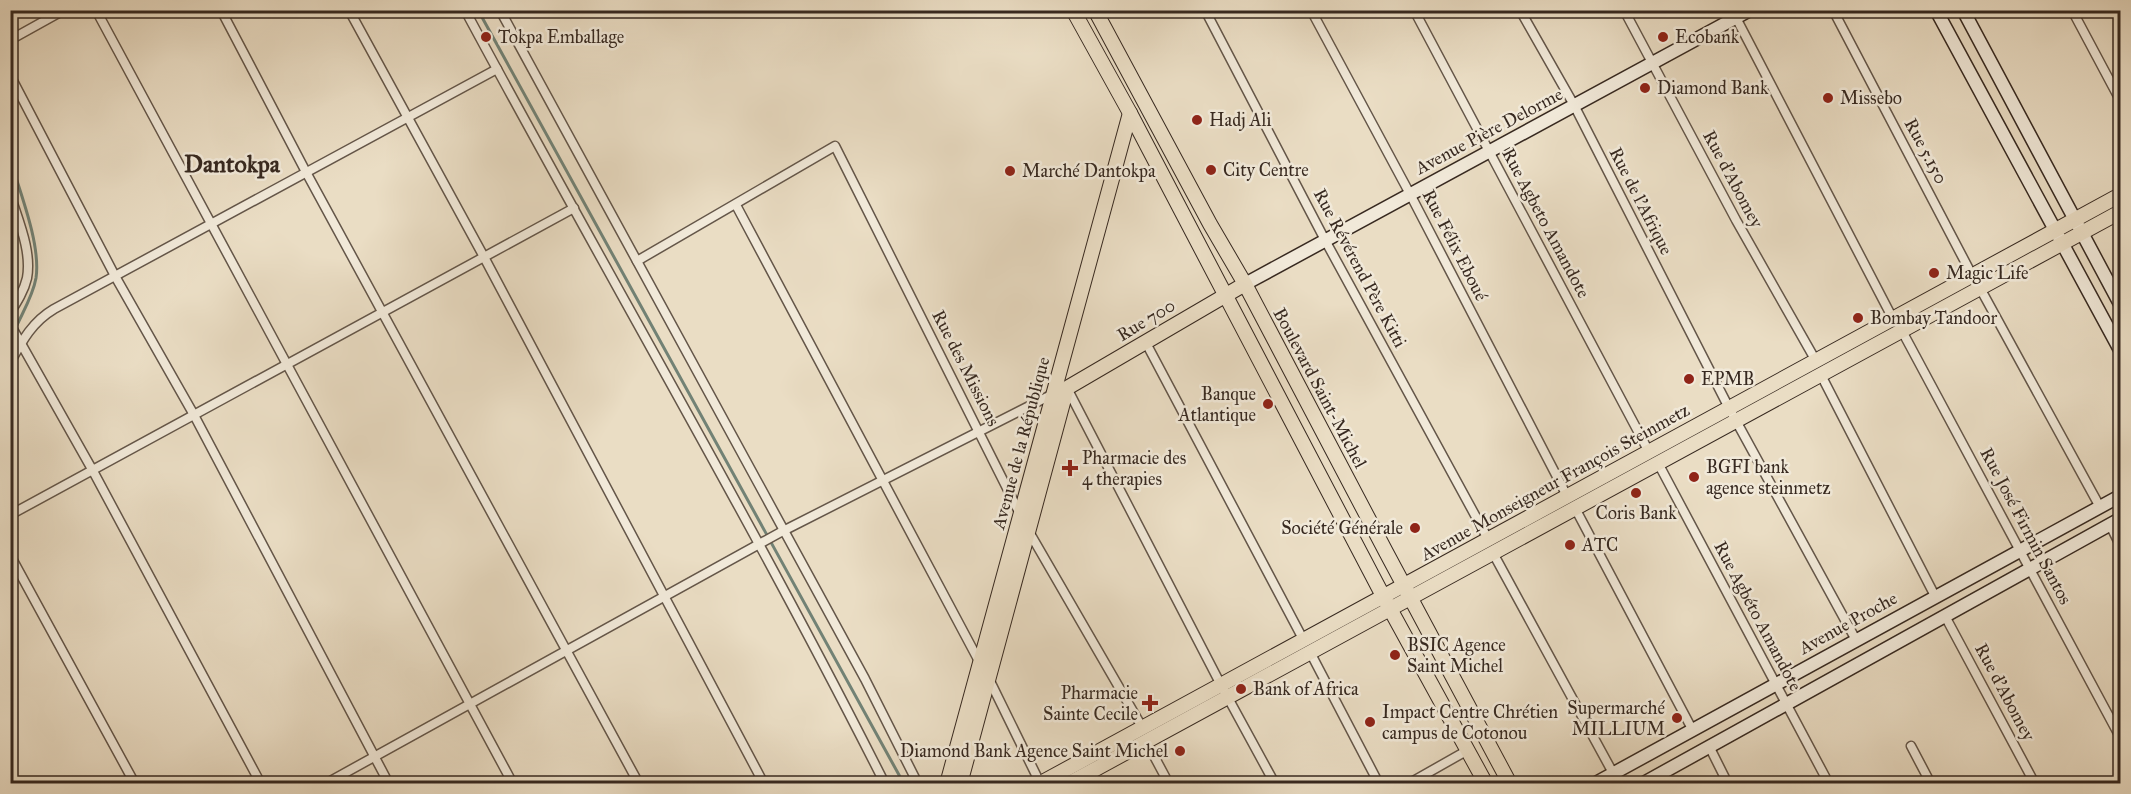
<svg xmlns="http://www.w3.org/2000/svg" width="2131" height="794" font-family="'IM FELL Great Primer',serif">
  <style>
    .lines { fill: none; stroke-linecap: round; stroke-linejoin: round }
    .stream { stroke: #728275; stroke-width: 3 }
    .street-casing { stroke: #645649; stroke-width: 11 }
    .secondary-casing { stroke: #372920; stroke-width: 15 }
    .primary-casing { stroke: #372920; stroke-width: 16 }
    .street { stroke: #f1e9d9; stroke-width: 8 }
    .secondary { stroke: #f1e9d9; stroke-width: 12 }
    .primary { stroke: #eaddc4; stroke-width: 14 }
    .poi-dot { fill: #8f2418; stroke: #f1e9d9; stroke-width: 2 }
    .labels { text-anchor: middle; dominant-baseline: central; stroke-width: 5; stroke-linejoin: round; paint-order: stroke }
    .poi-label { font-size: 18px; fill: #372920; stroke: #f1e9d9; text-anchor: start }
    .street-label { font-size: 18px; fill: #372920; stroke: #f1e9d9 }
    .district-label { font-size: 24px; font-weight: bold; fill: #372920; stroke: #f1e9d9 }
  </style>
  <rect width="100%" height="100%" fill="#eaddc4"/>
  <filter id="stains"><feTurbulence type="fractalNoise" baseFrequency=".00333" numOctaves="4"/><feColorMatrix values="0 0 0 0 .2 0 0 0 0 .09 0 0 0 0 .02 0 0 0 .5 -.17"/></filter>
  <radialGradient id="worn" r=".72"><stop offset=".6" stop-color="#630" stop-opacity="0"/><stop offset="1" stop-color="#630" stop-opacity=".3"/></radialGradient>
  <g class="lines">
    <g class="stream">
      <path d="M 478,10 L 904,784"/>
      <path d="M 10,159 C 20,192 41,245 36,278 C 33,295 24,310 17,325"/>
    </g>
    <g class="street-casing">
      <g id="street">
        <path d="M 96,10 L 513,784"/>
        <path d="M 221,10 L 306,172 L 639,784"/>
        <path d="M 349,10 L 484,257 L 764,784"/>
        <path d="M 465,10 C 604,269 753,522 885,784"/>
        <path d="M 500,10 L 865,679 L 918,784"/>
        <path d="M 1205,10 L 1325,240 L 1488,539"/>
        <path d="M 1311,10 L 1410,194 L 1567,496"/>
        <path d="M 1414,10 L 1649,452"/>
        <path d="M 1520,10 L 1574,105 L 1729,408 L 1856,640"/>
        <path d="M 1624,10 L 1736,220 L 1816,361"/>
        <path d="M 1732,10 L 1893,319"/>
        <path d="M 1833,10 L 1972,275"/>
        <path d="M 2072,10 L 2120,100"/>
        <path d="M 10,40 L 64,10"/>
        <path d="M 10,75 L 115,276 L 194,415 L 389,784"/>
        <path d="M 10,194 C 18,220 32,251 27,278 C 24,291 17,302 10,313"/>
        <path d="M 736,205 L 980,663"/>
        <path d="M 637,261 L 835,146 L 1021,516"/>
        <path d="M 1980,288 L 2100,507"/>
        <path d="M 10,324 L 93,471 L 261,784"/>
        <path d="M 1902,331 L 2120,737"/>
        <path d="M 1145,341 L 1303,639"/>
        <path d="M 10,363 C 22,341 32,322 54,309 L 497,69"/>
        <path d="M 1821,375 L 1935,596"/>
        <path d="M 1067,388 L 1221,685 L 1275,784"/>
        <path d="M 1658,463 L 1829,784"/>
        <path d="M 1575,508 L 1692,729"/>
        <path d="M 10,515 L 574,208"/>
        <path d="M 2110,525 L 2120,545"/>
        <path d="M 1028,530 L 1142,727"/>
        <path d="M 1493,553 L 1619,784"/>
        <path d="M 10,555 L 135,784"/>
        <path d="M 1945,616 L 2035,784"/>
        <path d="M 1310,652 L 1379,784"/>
        <path d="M 989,679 L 1040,783"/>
        <path d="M 1146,741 L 1169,784"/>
        <path d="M 1709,746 L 1728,784"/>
        <path d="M 1911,746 L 1931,784"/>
        <path d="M 10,783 L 11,784"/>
        <path d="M 325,784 L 781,532 L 1053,394"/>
        <path d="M 1408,784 L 1468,750"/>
      </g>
    </g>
    <g class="secondary-casing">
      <g id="secondary">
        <path d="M 1936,10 L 2120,350"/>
        <path d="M 1963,10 L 2120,304"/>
        <path d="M 1245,284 L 1750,10"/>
        <path d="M 1594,784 L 2120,496"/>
        <path d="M 1642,784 L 2120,519"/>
      </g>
    </g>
    <g class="primary-casing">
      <g id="primary">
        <path d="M 1073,10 L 1130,113 L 1383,596 L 1486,784"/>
        <path d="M 1095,10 L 1210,224 L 1245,284 L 1386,552 L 1510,784"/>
        <path d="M 947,784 L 1130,113"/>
        <path d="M 960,784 L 1067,388 L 1245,284"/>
        <path d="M 1039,784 L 2120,195"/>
        <path d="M 1068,784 L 2120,212"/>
      </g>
    </g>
    <use href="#street" class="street"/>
    <use href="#secondary" class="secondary"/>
    <use href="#primary" class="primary"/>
  </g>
  <g class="poi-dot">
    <circle cx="486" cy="37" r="6"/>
    <circle cx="1663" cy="37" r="6"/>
    <circle cx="1645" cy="88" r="6"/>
    <circle cx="1828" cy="98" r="6"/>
    <circle cx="1197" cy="120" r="6"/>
    <circle cx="1211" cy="170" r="6"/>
    <circle cx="1010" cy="171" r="6"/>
    <circle cx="1934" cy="273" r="6"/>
    <circle cx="1858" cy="318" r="6"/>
    <circle cx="1689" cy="379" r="6"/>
    <circle cx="1268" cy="404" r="6"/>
    <path d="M1067 459h6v6h6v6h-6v6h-6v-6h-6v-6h6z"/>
    <circle cx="1694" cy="477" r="6"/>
    <circle cx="1636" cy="493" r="6"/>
    <circle cx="1415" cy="528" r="6"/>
    <circle cx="1570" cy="545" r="6"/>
    <circle cx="1395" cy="655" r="6"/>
    <circle cx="1241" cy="689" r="6"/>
    <path d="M1147 694h6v6h6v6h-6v6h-6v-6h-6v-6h6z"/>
    <circle cx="1677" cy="718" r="6"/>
    <circle cx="1370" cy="722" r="6"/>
    <circle cx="1180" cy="751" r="6"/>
  </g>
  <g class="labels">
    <g class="poi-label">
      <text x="498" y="37">Tokpa Emballage</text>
      <text x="1675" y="37">Ecobank</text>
      <text x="1657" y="88">Diamond Bank</text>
      <text x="1840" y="98">Missebo</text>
      <text x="1209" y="120">Hadj Ali</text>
      <text x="1223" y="170">City Centre</text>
      <text x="1022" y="171">Marché Dantokpa</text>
      <text x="1946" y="273">Magic Life</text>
      <text x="1870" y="318">Bombay Tandoor</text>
      <text x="1701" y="379">EPMB</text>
      <text x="1256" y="394" text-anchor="end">Banque<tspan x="1256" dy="21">Atlantique</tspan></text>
      <text x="1082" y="458">Pharmacie des<tspan x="1082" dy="21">4 therapies</tspan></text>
      <text x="1706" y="467">BGFI bank<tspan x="1706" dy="21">agence steinmetz</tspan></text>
      <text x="1636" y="513" text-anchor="middle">Coris Bank</text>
      <text x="1403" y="528" text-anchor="end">Société Générale</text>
      <text x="1582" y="545">ATC</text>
      <text x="1407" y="645">BSIC Agence<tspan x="1407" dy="21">Saint Michel</tspan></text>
      <text x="1253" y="689">Bank of Africa</text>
      <text x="1138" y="693" text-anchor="end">Pharmacie<tspan x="1138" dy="21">Sainte Cecile</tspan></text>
      <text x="1665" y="708" text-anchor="end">Supermarché<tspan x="1665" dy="21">MILLIUM</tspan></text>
      <text x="1382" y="712">Impact Centre Chrétien<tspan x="1382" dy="21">campus de Cotonou</tspan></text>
      <text x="1168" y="751" text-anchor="end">Diamond Bank Agence Saint Michel</text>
    </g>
    <g class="street-label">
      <text transform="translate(1489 131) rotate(-28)">Avenue Pière Delorme</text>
      <text transform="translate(1926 151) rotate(62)">Rue 5.150</text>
      <text transform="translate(1733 179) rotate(62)">Rue d'Abomey</text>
      <text transform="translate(1641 201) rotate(63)">Rue de l'Afrique</text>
      <text transform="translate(1546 223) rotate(62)">Rue Agbeto Amandote</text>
      <text transform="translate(1455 245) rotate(63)">Rue Félix Eboué</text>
      <text transform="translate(1360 268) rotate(62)">Rue Révérend Père Kitti</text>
      <text transform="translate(1146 320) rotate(-31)">Rue 700</text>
      <text transform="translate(966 368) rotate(63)">Rue des Missions</text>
      <text transform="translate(1320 388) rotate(62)">Boulevard Saint-Michel</text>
      <text transform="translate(1021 443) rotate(-75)">Avenue de la République</text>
      <text transform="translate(1555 482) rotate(-29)">Avenue Monseigneur François Steinmetz</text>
      <text transform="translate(2026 526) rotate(62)">Rue José Firmin Santos</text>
      <text transform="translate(1758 616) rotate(62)">Rue Agbéto Amandote</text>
      <text transform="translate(1848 623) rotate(-29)">Avenue Proche</text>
      <text transform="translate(2005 692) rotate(62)">Rue d'Abomey</text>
    </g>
    <g class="district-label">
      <text x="232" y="164">Dantokpa</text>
    </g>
  </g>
  <rect width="2131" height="794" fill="none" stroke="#eaddc4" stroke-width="36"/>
  <rect x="12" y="12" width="2107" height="770" fill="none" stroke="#372920" stroke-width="3"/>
  <rect x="18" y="18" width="2095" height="758" fill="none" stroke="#372920" stroke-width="1.5"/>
  <rect width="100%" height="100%" filter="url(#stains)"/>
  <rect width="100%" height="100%" fill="url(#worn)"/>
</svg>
